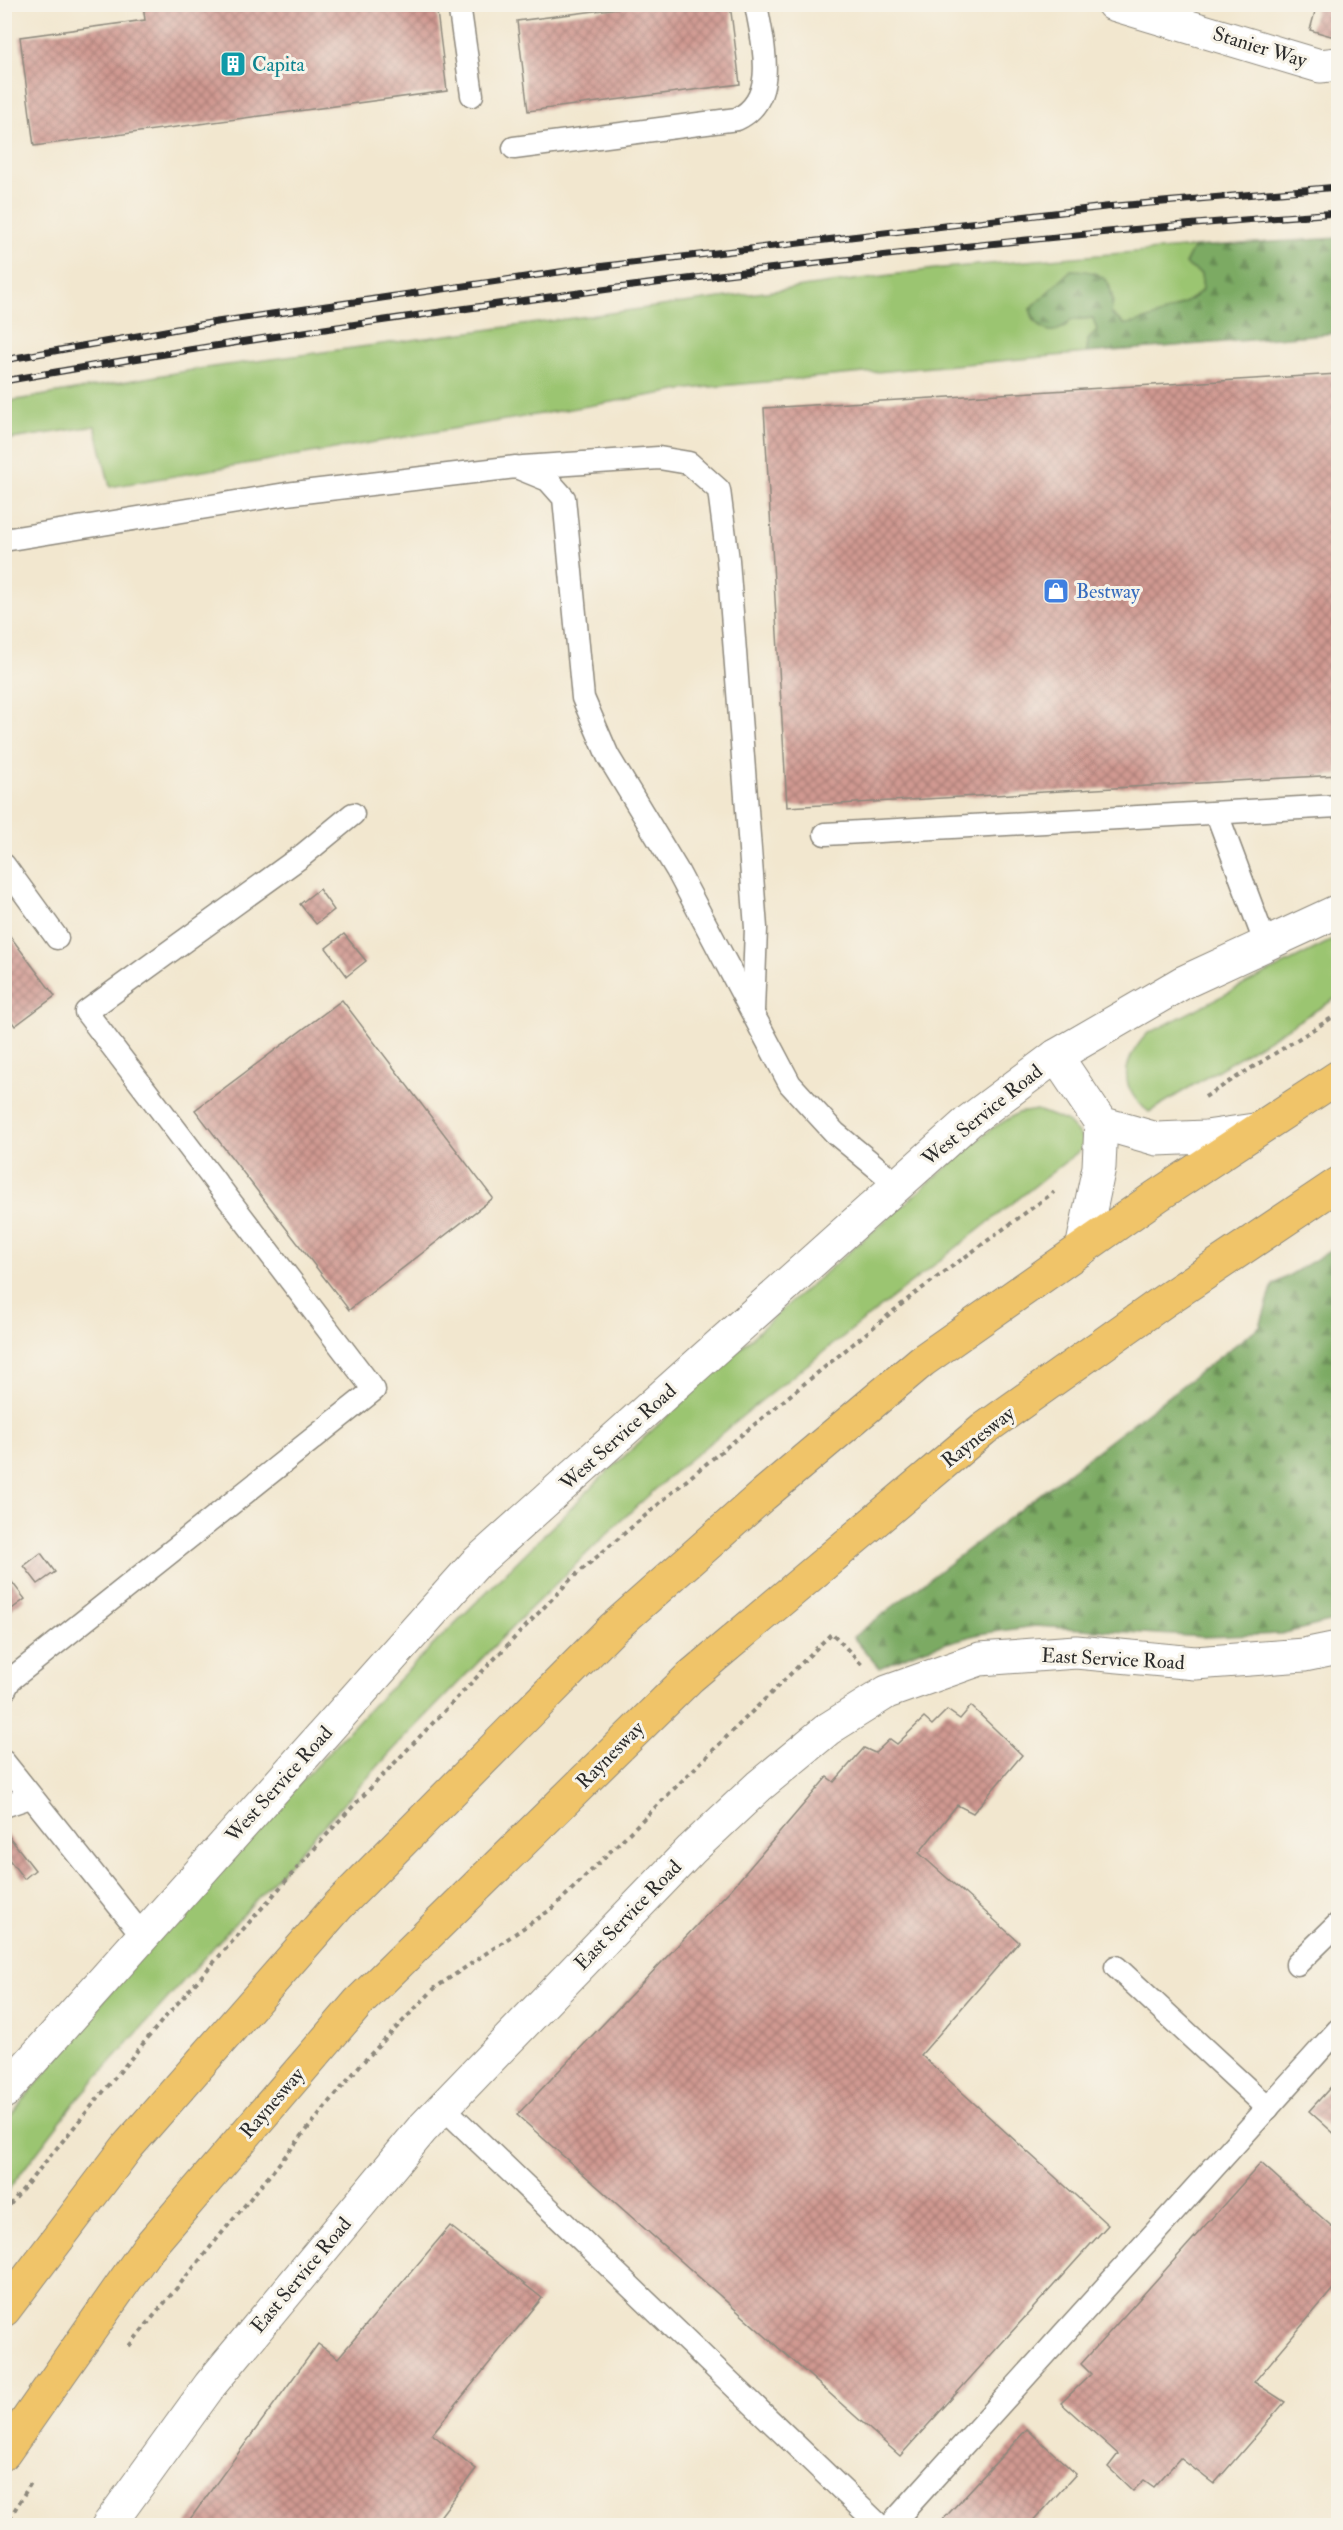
<svg xmlns="http://www.w3.org/2000/svg" width="1343" height="2530" font-family="'IM FELL Double Pica',serif">
  <style>
    .grass { fill: #9bc571; stroke: #63784e; stroke-width: 1.5 }
    .forest { fill: url(#forest-firs); stroke: #546a47; stroke-width: 1.5 }
    .building { fill: url(#building-cross-hatch) }
    .lines { fill: none; stroke-linecap: round; stroke-linejoin: round }
    .service-casing { stroke: #8e897d; stroke-width: 25 }
    .minor-casing { stroke: #8e897d; stroke-width: 35 }
    .trunk-casing { stroke: #8e897d; stroke-width: 35 }
    .path { stroke: #8e897d; stroke-width: 4; stroke-dasharray: 4.5 4.5; stroke-linecap: butt }
    .service { stroke: #fff; stroke-width: 22 }
    .minor { stroke: #fff; stroke-width: 33 }
    .trunk { stroke: #f0c469; stroke-width: 33 }
    .rail-casing { stroke: #2b2b2b; stroke-width: 7 }
    .rail { stroke: #f7f3e8; stroke-width: 4.5; stroke-dasharray: 14; stroke-linecap: butt }
    .labels { text-anchor: middle; dominant-baseline: central; stroke-width: 6; stroke-linejoin: round; paint-order: stroke }
    .street-label { font-size: 20px; fill: #2b2b2b; stroke: #f7f3e8 }
    .culture-label { font-size: 20px; fill: #0d838f; stroke: #f7f3e8; text-anchor: start }
    .shop-label { font-size: 20px; fill: #366cbe; stroke: #f7f3e8; text-anchor: start }
  </style>
  <defs>
    <pattern id="forest-firs" width="22" height="20" patternUnits="userSpaceOnUse" patternTransform="scale(1.5)"><rect width="22" height="20" fill="#7caa63"/><path d="M5 1l3.5 6h-7zM16 11l3.5 6h-7z" fill="#668b52"/></pattern>
    <pattern id="building-cross-hatch" width="8" height="8" patternUnits="userSpaceOnUse" patternTransform="scale(1.5)"><rect width="8" height="8" fill="#d09991"/><path d="M0 0l8 8M0 8l8-8" fill="none" stroke="#a97d77"/></pattern>
  </defs>
  <rect width="100%" height="100%" fill="#f7f3e8"/>
  <filter id="ink" filterUnits="userSpaceOnUse"><feTurbulence type="fractalNoise" baseFrequency=".0167" numOctaves="2"/><feDisplacementMap in="SourceGraphic" scale="12" xChannelSelector="R" yChannelSelector="G"/><feConvolveMatrix kernelMatrix="1 2 1 2 8 2 1 2 1" color-interpolation-filters="sRGB"/></filter>
  <filter id="wash" filterUnits="userSpaceOnUse"><feTurbulence type="fractalNoise" baseFrequency=".008" numOctaves="4" result="noise"/><feDisplacementMap in="SourceGraphic" scale="24" xChannelSelector="R" yChannelSelector="G"/><feGaussianBlur stdDeviation="1.35" result="paint"/><feColorMatrix in="noise" values="0 0 0 0 0 0 0 0 0 0 0 0 0 0 0 0 0 1.4 0 .05"/><feComposite in="paint" operator="in"/></filter>
  <g filter="url(#wash)">
    <rect width="100%" height="100%" fill="#f2e7cf"/>
    <g class="grass">
      <path d="M 1194,247 L 1185,264 L 1201,274 L 1203,289 C 1190,304 1143,324 1124,324 L 1111,313 L 1113,300 L 1109,284 L 1048,293 L 1030,309 L 1034,321 L 1043,329 L 1064,328 L 1071,320 L 1093,318 L 1097,330 L 1088,340 L 1087,353 L 688,389 L 110,487 L 95,426 L 5,440 L 5,402 L 198,369 L 942,268 Z"/>
      <path d="M 1338,937 L 1338,997 L 1149,1112 C 1117,1087 1122,1061 1147,1034 Z"/>
      <path d="M 1037,1110 L 1066,1121 L 1088,1144 L 761,1401 L 672,1474 L 615,1526 L 529,1610 L 394,1749 L 279,1874 L 75,2102 L 5,2194 L 5,2123 L 127,1971 L 185,1905 L 372,1706 L 602,1477 L 776,1315 L 991,1129 L 1018,1113 Z"/>
    </g>
    <g class="forest">
      <path d="M 1338,238 L 1338,333 L 1087,353 L 1088,340 L 1097,330 L 1093,318 L 1071,320 C 1054,340 1038,331 1030,309 L 1071,270 C 1103,270 1116,281 1111,314 L 1124,324 C 1143,324 1190,304 1203,289 L 1201,274 L 1185,264 L 1194,247 Z"/>
      <path d="M 1338,1246 L 1338,1620 L 1281,1634 L 1203,1637 L 1035,1626 L 979,1634 L 921,1650 L 879,1668 L 853,1637 L 1260,1326 L 1273,1285 Z"/>
    </g>
    <g id="blocks">
      <g class="building">
        <path d="M 143,4 L 436,4 L 447,91 L 34,146 L 20,37 L 145,20 Z"/>
        <path d="M 650,4 L 730,4 L 740,84 L 528,111 L 517,21 Z"/>
        <path d="M 1307,4 L 1338,4 L 1338,38 L 1310,30 L 1316,8 Z"/>
        <path d="M 1338,374 L 1338,775 L 787,807 L 764,408 Z"/>
        <path d="M 319,889 L 334,910 L 316,924 L 300,904 Z"/>
        <path d="M 4,928 L 55,996 L 15,1026 L 4,1011 Z"/>
        <path d="M 344,934 L 366,961 L 347,976 L 326,948 Z"/>
        <path d="M 342,1000 L 493,1198 L 349,1310 L 195,1110 Z"/>
        <path d="M 41,1553 L 55,1572 L 38,1584 L 24,1566 Z"/>
        <path d="M 5,1573 L 25,1599 L 5,1614 Z"/>
        <path d="M 971,1706 L 1022,1755 L 973,1813 L 957,1805 L 919,1853 L 1019,1942 L 921,2055 L 1108,2225 L 900,2456 L 517,2115 L 733,1887 L 827,1777 L 834,1782 L 864,1748 L 875,1753 L 890,1739 L 897,1744 L 924,1718 L 932,1725 L 947,1710 L 960,1719 Z"/>
        <path d="M 7,1834 L 35,1870 L 24,1879 L 4,1853 L 4,1836 Z"/>
        <path d="M 1338,2079 L 1338,2137 L 1309,2111 Z"/>
        <path d="M 1261,2163 L 1338,2232 L 1338,2283 L 1254,2382 L 1285,2402 L 1214,2484 L 1180,2458 L 1154,2487 L 1144,2480 L 1133,2491 L 1108,2467 L 1118,2454 L 1061,2403 L 1091,2374 L 1081,2364 Z"/>
        <path d="M 450,2226 L 542,2298 L 432,2434 L 476,2469 L 433,2526 L 185,2526 L 318,2344 L 338,2358 Z"/>
        <path d="M 1027,2429 L 1076,2474 L 1029,2526 L 937,2526 Z"/>
      </g>
    </g>
  </g>
  <g filter="url(#ink)">
    <use href="#blocks" fill-opacity="0" stroke="#8e897d" stroke-width="1.5"/>
    <g class="lines">
      <g class="service-casing">
        <g id="service">
          <path d="M 459,4 L 472,95"/>
          <path d="M 514,148 L 737,119 C 780,99 762,41 756,4"/>
          <path d="M 523,467 L 659,458 L 689,463 L 719,490 L 728,560 L 756,928 L 753,1011"/>
          <path d="M 4,540 L 286,494 L 516,467 L 548,480 L 564,498 L 583,698 L 608,756 L 677,870 L 790,1084 L 835,1133 L 898,1185"/>
          <path d="M 1217,814 L 1266,945"/>
          <path d="M 825,834 L 1338,806"/>
          <path d="M 4,865 L 57,938"/>
          <path d="M 4,1691 L 10,1680 L 374,1390 L 86,1012 L 303,855 L 353,814"/>
          <path d="M 4,1762 L 143,1936"/>
          <path d="M 4,1806 L 30,1797"/>
          <path d="M 1297,1964 L 1338,1924"/>
          <path d="M 1116,1967 L 1268,2108"/>
          <path d="M 443,2107 L 880,2526"/>
          <path d="M 890,2526 L 1338,2030"/>
        </g>
      </g>
      <g class="minor-casing">
        <g id="minor">
          <path d="M 1113,4 L 1320,66 L 1338,64"/>
          <path d="M 1056,1056 L 1101,1123 L 1099,1167 L 1082,1249"/>
          <path d="M 1101,1123 L 1157,1139 L 1206,1137 L 1254,1130"/>
          <path d="M 4,2092 L 475,1564 L 969,1121 L 1056,1056 L 1182,983 L 1338,911"/>
          <path d="M 108,2526 L 210,2385 L 422,2129 L 691,1850 L 759,1786 L 828,1729 L 887,1692 L 980,1659 L 1076,1652 L 1195,1663 L 1304,1655 L 1338,1648"/>
        </g>
      </g>
      <g class="trunk-casing">
        <g id="trunk">
          <path d="M 4,2310 L 128,2146 L 338,1906 L 612,1629 L 763,1495 L 922,1361 L 1157,1196 L 1338,1077"/>
          <path d="M 4,2453 L 147,2249 L 359,2002 L 690,1677 L 984,1429 L 1164,1301 L 1338,1184"/>
        </g>
      </g>
      <g class="path">
        <path d="M 1205,1097 L 1338,1014"/>
        <path d="M 4,2212 L 161,2022 L 339,1821 L 571,1579 L 701,1468 L 913,1295 L 1054,1192"/>
        <path d="M 129,2346 L 361,2064 L 435,1988 L 553,1908 L 832,1633 L 862,1665"/>
        <path d="M 5,2526 L 32,2481"/>
      </g>
      <use href="#service" class="service"/>
      <use href="#minor" class="minor"/>
      <use href="#trunk" class="trunk"/>
      <g class="rail-casing">
        <g id="rail">
          <path d="M 4,360 L 210,323 L 580,269 L 1105,207 L 1338,187"/>
          <path d="M 4,381 C 244,339 485,304 727,274 C 930,249 1134,227 1338,213"/>
        </g>
      </g>
      <use href="#rail" class="rail"/>
    </g>
  </g>
  <defs>
    <g id="building-square" transform="scale(1.35)"><rect x="-9" y="-9" width="18" height="18" rx="4" fill="#0f9aa8" stroke="#f7f3e8"/><path d="M-4-6H4V6H1V3H-1V6H-4ZM-2.5-4.3h1.7v1.8h-1.7ZM.8-4.3h1.7v1.8H.8ZM-2.5-1h1.7V.8h-1.7ZM.8-1h1.7V.8H.8Z" fill="#fff"/></g>
    <g id="shop-square" transform="scale(1.35)"><rect x="-9" y="-9" width="18" height="18" rx="4" fill="#3f7fe0" stroke="#f7f3e8"/><path d="M-5-2.5h2.3a2.7 3.5 0 0 1 5.4 0H5L5.5 6h-11ZM-1.5-2.5h3a1.5 2.3 0 0 0-3 0Z" fill="#fff"/></g>
  </defs>
  <g fill-rule="evenodd">
    <use href="#building-square" x="233" y="64"/>
    <use href="#shop-square" x="1056" y="591"/>
  </g>
  <g class="labels">
    <g class="street-label">
      <text transform="translate(1260 47) rotate(17)">Stanier Way</text>
      <text transform="translate(982 1115) rotate(-39)">West Service Road</text>
      <text transform="translate(618 1437) rotate(-42)">West Service Road</text>
      <text transform="translate(978 1437) rotate(-38)">Raynesway</text>
      <text transform="translate(1113 1659) rotate(3)">East Service Road</text>
      <text transform="translate(610 1755) rotate(-45)">Raynesway</text>
      <text transform="translate(279 1784) rotate(-48)">West Service Road</text>
      <text transform="translate(628 1915) rotate(-46)">East Service Road</text>
      <text transform="translate(272 2103) rotate(-49)">Raynesway</text>
      <text transform="translate(301 2275) rotate(-50)">East Service Road</text>
    </g>
    <g class="culture-label">
      <text x="252" y="64">Capita</text>
    </g>
    <g class="shop-label">
      <text x="1076" y="591">Bestway</text>
    </g>
  </g>
  <rect width="1343" height="2530" fill="none" stroke="#f7f3e8" stroke-width="24"/>
</svg>
